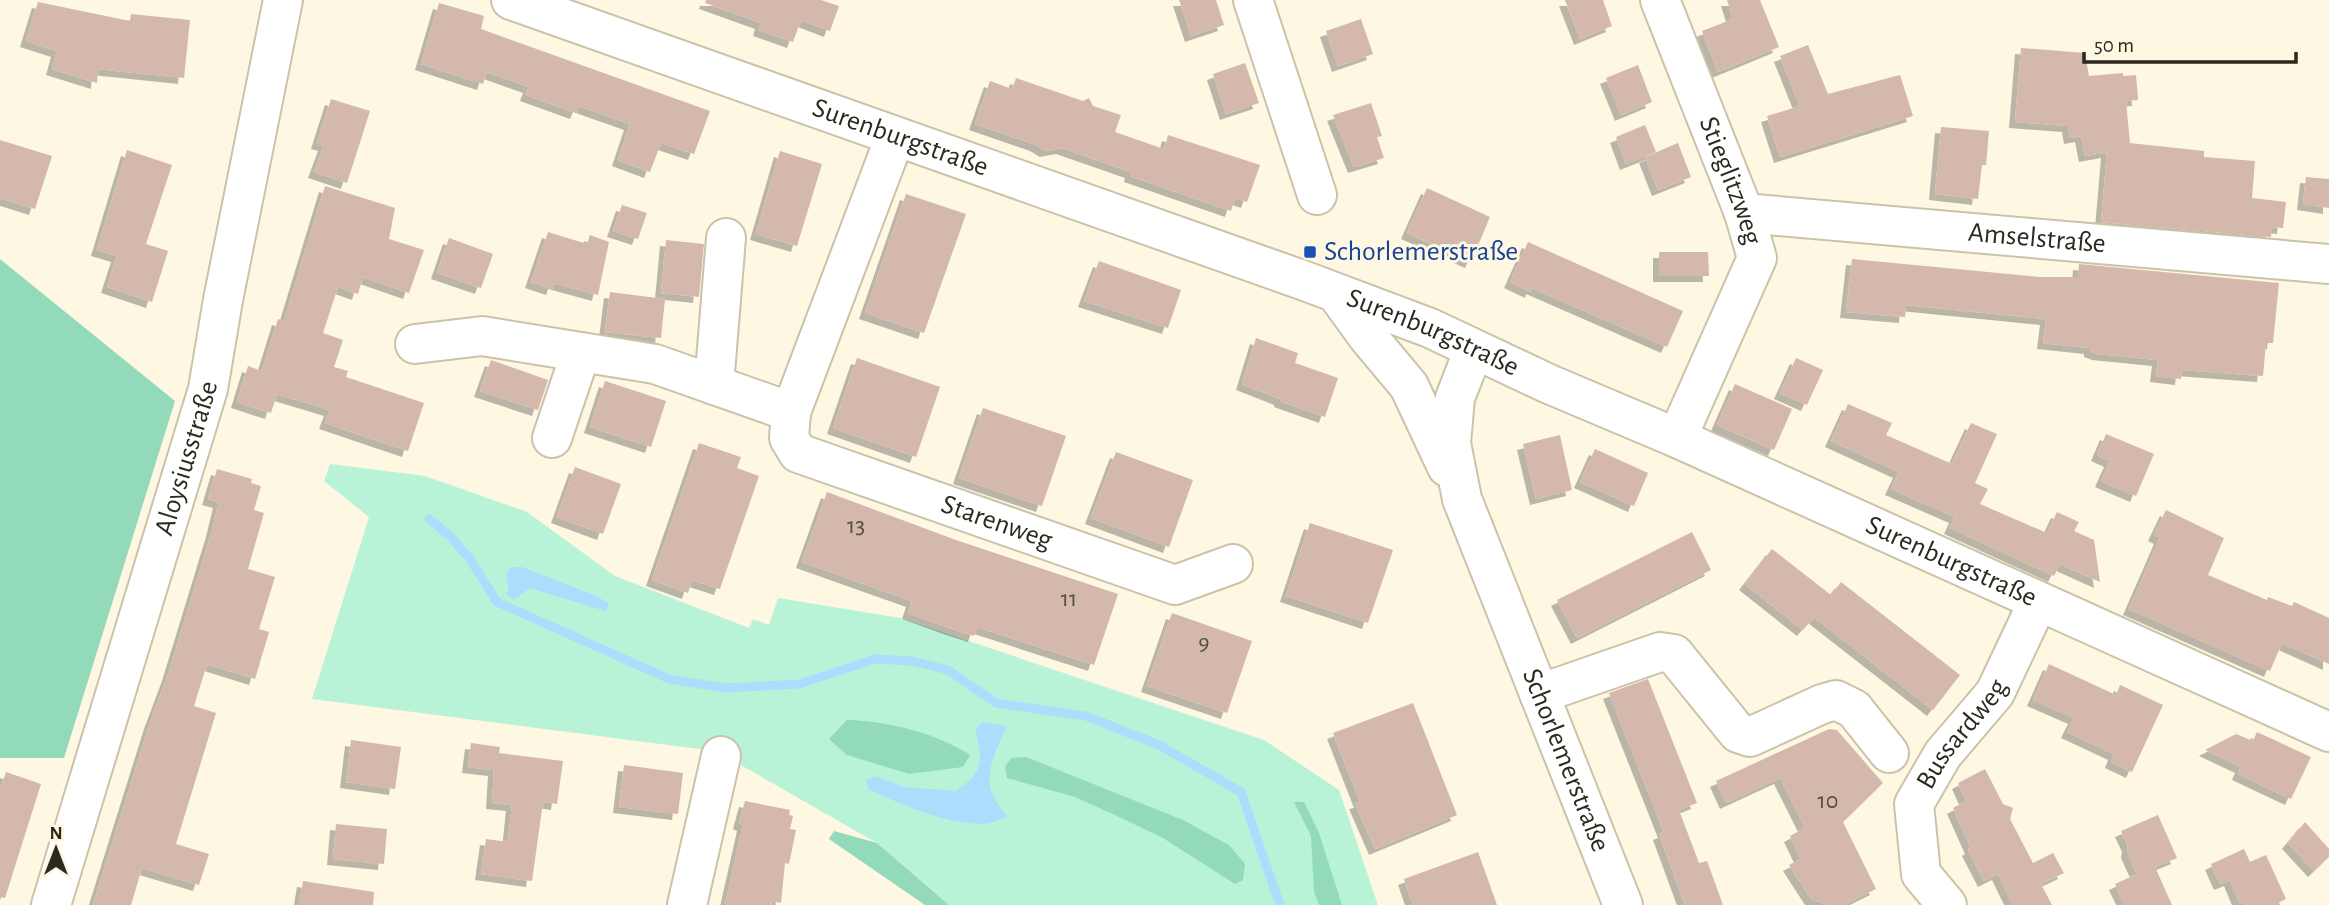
<svg xmlns="http://www.w3.org/2000/svg" width="2329" height="905" font-family="'Alegreya Sans',sans-serif">
  <style>
    .green { fill: #b9f3d7 }
    .forest { fill: #93daba }
    .water { fill: #acddfd }
    .lines { fill: none; stroke-linecap: round; stroke-linejoin: round }
    .stream { stroke: #acddfd; stroke-width: 9 }
    .building { fill: #d3b8ab; filter: url(#shadow) }
    .minor-casing { stroke: #cbc3a9; stroke-width: 42 }
    .minor { stroke: #fff; stroke-width: 38 }
    .transit-dot { fill: #1a4fb4; stroke: #fef7e2; stroke-width: 2.5 }
    .labels { text-anchor: middle; dominant-baseline: central; stroke-width: 6; stroke-linejoin: round; paint-order: stroke }
    .number-label { font-size: 24px; fill: #564d42 }
    .street-label { font-size: 28px; fill: #2c291f; stroke: #fef7e2 }
    .transit-label { font-size: 28px; fill: #164399; stroke: #fef7e2; text-anchor: start }
  </style>
  <defs>
    <filter id="shadow"><feDropShadow dx="-6" dy="6" stdDeviation="0" flood-color="#0004"/></filter>
  </defs>
  <rect width="100%" height="100%" fill="#fef7e2"/>
  <path class="green" d="M 330,464 L 425,476 L 527,512 L 615,576 L 749,628 L 753,619 L 769,625 L 778,598 L 900,618 L 1264,740 L 1339,790 L 1378,905 L 949,905 L 877,843 L 739,764 L 707,750 L 312,699 L 369,517 L 324,481 Z"/>
  <g class="forest">
    <path d="M 0,259 L 175,401 L 64,758 L 0,758 Z"/>
    <path d="M 847,720 C 888,721 936,733 970,755 L 963,767 L 909,774 L 847,755 L 829,739 Z"/>
    <path d="M 1026,757 L 1183,820 L 1229,845 L 1245,864 L 1243,880 L 1235,884 L 1163,838 L 1115,815 L 1075,797 L 1007,778 L 1005,767 L 1011,758 Z"/>
    <path d="M 1294,802 L 1304,802 L 1319,833 L 1342,905 L 1319,905 L 1314,892 L 1311,836 Z"/>
    <path d="M 834,831 L 877,843 L 949,905 L 925,905 L 829,839 Z"/>
  </g>
  <g class="water">
    <path d="M 510,567 L 522,567 L 596,596 L 607,602 L 609,607 L 605,611 L 530,588 L 514,600 L 506,594 L 509,590 L 506,576 Z"/>
    <path d="M 983,722 L 1007,726 C 991,762 977,785 1008,817 C 999,820 989,824 981,824 C 948,824 898,804 869,789 L 866,780 L 875,776 L 904,787 L 956,791 C 985,771 983,760 975,729 Z"/>
  </g>
  <g class="lines">
    <path class="stream" d="M 429,519 L 450,536 L 469,558 L 497,602 L 669,679 L 725,688 L 799,684 L 875,659 L 912,661 L 948,670 L 996,703 L 1086,716 L 1159,745 L 1241,792 L 1280,905"/>
  </g>
  <g class="building">
    <path d="M 706,0 L 821,0 L 839,6 L 830,31 L 801,20 L 793,42 L 759,30 L 761,23 L 705,3 Z"/>
    <path d="M 1179,0 L 1216,0 L 1224,25 L 1191,36 Z"/>
    <path d="M 1565,0 L 1603,0 L 1612,26 L 1580,39 Z"/>
    <path d="M 1727,0 L 1760,0 L 1779,47 L 1718,72 L 1702,31 L 1733,19 Z"/>
    <path d="M 38,2 L 130,21 L 131,14 L 190,20 L 184,78 L 98,69 L 97,83 L 52,69 L 57,51 L 26,41 Z"/>
    <path d="M 439,3 L 484,16 L 481,29 L 710,111 L 694,154 L 661,143 L 650,172 L 618,160 L 630,124 L 579,106 L 576,113 L 526,95 L 529,87 L 487,72 L 483,84 L 421,64 Z"/>
    <path d="M 1361,19 L 1373,54 L 1338,66 L 1326,31 Z"/>
    <path d="M 1808,45 L 1828,94 L 1900,75 L 1913,116 L 1780,157 L 1767,116 L 1800,106 L 1780,56 Z"/>
    <path d="M 2021,48 L 2085,53 L 2089,76 L 2123,73 L 2123,76 L 2136,75 L 2138,100 L 2126,101 L 2130,143 L 2204,151 L 2204,157 L 2255,161 L 2252,198 L 2286,202 L 2283,228 L 2272,227 L 2271,237 L 2101,222 L 2107,152 L 2085,156 L 2081,136 L 2070,138 L 2068,126 L 2015,122 Z"/>
    <path d="M 1245,63 L 1259,103 L 1226,114 L 1213,74 Z"/>
    <path d="M 1638,65 L 1652,102 L 1621,115 L 1606,78 Z"/>
    <path d="M 1016,78 L 1083,101 L 1089,98 L 1093,106 L 1121,115 L 1115,132 L 1164,149 L 1168,135 L 1260,165 L 1247,202 L 1235,198 L 1231,211 L 1130,176 L 1131,172 L 1062,148 L 1046,151 L 1036,145 L 975,124 L 990,81 L 1012,89 Z"/>
    <path d="M 331,99 L 370,111 L 347,183 L 314,172 L 324,145 L 317,143 Z"/>
    <path d="M 1371,103 L 1382,136 L 1377,137 L 1384,158 L 1354,167 L 1333,115 Z"/>
    <path d="M 1645,125 L 1656,152 L 1626,164 L 1616,137 Z"/>
    <path d="M 1941,127 L 1989,131 L 1986,165 L 1982,165 L 1978,199 L 1935,194 Z"/>
    <path d="M 0,140 L 52,156 L 35,209 L 0,198 Z"/>
    <path d="M 1678,143 L 1691,177 L 1658,190 L 1645,157 Z"/>
    <path d="M 127,150 L 172,165 L 146,244 L 168,251 L 152,302 L 107,287 L 117,256 L 97,250 Z"/>
    <path d="M 780,151 L 822,164 L 797,246 L 756,234 Z"/>
    <path d="M 2306,177 L 2329,179 L 2329,208 L 2303,204 Z"/>
    <path d="M 325,186 L 395,208 L 389,239 L 424,250 L 409,293 L 363,277 L 358,294 L 338,287 L 323,333 L 343,340 L 334,367 L 348,371 L 346,377 L 424,403 L 408,451 L 325,423 L 330,410 L 277,394 L 271,413 L 237,402 L 248,366 L 262,371 L 278,319 L 284,321 Z"/>
    <path d="M 1427,188 L 1490,217 L 1471,262 L 1407,233 Z"/>
    <path d="M 906,194 L 966,214 L 924,333 L 865,313 Z"/>
    <path d="M 622,205 L 647,213 L 638,239 L 613,231 Z"/>
    <path d="M 548,232 L 587,244 L 590,235 L 609,242 L 598,295 L 554,283 L 552,289 L 531,282 Z"/>
    <path d="M 449,238 L 493,254 L 481,288 L 437,273 Z"/>
    <path d="M 666,240 L 704,244 L 699,297 L 661,293 Z"/>
    <path d="M 1528,242 L 1683,311 L 1667,347 L 1532,288 L 1531,292 L 1510,282 Z"/>
    <path d="M 1659,252 L 1708,252 L 1709,276 L 1659,276 Z"/>
    <path d="M 1852,259 L 2040,277 L 2078,277 L 2079,264 L 2279,283 L 2273,343 L 2266,343 L 2263,376 L 2182,370 L 2181,379 L 2156,376 L 2158,360 L 2098,354 L 2090,351 L 2090,348 L 2043,343 L 2046,319 L 1906,305 L 1905,317 L 1846,312 Z"/>
    <path d="M 1099,261 L 1181,290 L 1168,328 L 1084,301 Z"/>
    <path d="M 610,292 L 665,299 L 661,338 L 605,332 Z"/>
    <path d="M 1256,338 L 1298,353 L 1295,363 L 1338,378 L 1325,417 L 1280,401 L 1280,399 L 1242,384 Z"/>
    <path d="M 857,358 L 940,387 L 916,457 L 833,428 Z"/>
    <path d="M 1796,358 L 1823,370 L 1807,405 L 1780,393 Z"/>
    <path d="M 491,360 L 548,380 L 538,410 L 480,391 Z"/>
    <path d="M 605,381 L 666,401 L 651,447 L 590,427 Z"/>
    <path d="M 1735,384 L 1792,409 L 1774,450 L 1717,425 Z"/>
    <path d="M 1848,404 L 1892,423 L 1886,435 L 1952,464 L 1971,423 L 1997,434 L 1975,483 L 1988,489 L 1980,504 L 2047,533 L 2057,512 L 2079,522 L 2074,531 L 2094,540 L 2100,582 L 2060,564 L 2054,576 L 1950,528 L 1955,517 L 1891,489 L 1899,472 L 1831,441 Z"/>
    <path d="M 983,408 L 1066,436 L 1042,506 L 959,478 Z"/>
    <path d="M 2106,434 L 2154,454 L 2136,496 L 2101,481 L 2110,461 L 2097,455 Z"/>
    <path d="M 1560,435 L 1572,490 L 1536,499 L 1523,444 Z"/>
    <path d="M 699,443 L 741,457 L 737,468 L 759,476 L 720,589 L 692,580 L 688,593 L 652,580 Z"/>
    <path d="M 1595,449 L 1648,473 L 1634,506 L 1580,482 Z"/>
    <path d="M 1116,452 L 1193,480 L 1169,547 L 1091,518 Z"/>
    <path d="M 575,467 L 621,484 L 603,534 L 557,517 Z"/>
    <path d="M 217,469 L 252,479 L 251,483 L 261,486 L 254,510 L 264,513 L 248,569 L 275,577 L 259,629 L 269,632 L 255,679 L 207,664 L 194,706 L 216,713 L 176,844 L 209,854 L 199,885 L 142,868 L 131,905 L 93,905 L 150,723 L 168,675 L 212,531 L 219,502 L 208,499 Z"/>
    <path d="M 827,492 L 956,540 L 1118,594 L 1094,665 L 977,627 L 974,636 L 952,629 L 908,613 L 912,601 L 802,562 Z"/>
    <path d="M 2166,510 L 2224,538 L 2208,575 L 2267,600 L 2268,597 L 2292,606 L 2294,602 L 2329,618 L 2329,664 L 2282,643 L 2270,671 L 2129,609 L 2160,538 L 2154,535 Z"/>
    <path d="M 1310,523 L 1393,550 L 1368,623 L 1286,596 Z"/>
    <path d="M 1692,532 L 1711,570 L 1577,638 L 1557,600 Z"/>
    <path d="M 1772,549 L 1831,595 L 1841,582 L 1960,675 L 1933,710 L 1814,617 L 1803,630 L 1745,584 Z"/>
    <path d="M 1172,613 L 1252,641 L 1227,713 L 1147,686 Z"/>
    <path d="M 2049,664 L 2116,695 L 2120,685 L 2163,705 L 2132,772 L 2111,762 L 2114,754 L 2067,732 L 2074,718 L 2033,700 Z"/>
    <path d="M 1648,679 L 1697,803 L 1679,810 L 1699,863 L 1707,861 L 1723,905 L 1685,905 L 1659,834 L 1664,832 L 1609,693 Z"/>
    <path d="M 1413,703 L 1457,815 L 1375,849 L 1355,803 L 1360,802 L 1333,733 Z"/>
    <path d="M 1829,729 L 1837,730 L 1883,783 L 1843,822 L 1876,889 L 1844,905 L 1828,905 L 1811,899 L 1789,865 L 1801,859 L 1790,836 L 1805,828 L 1780,778 L 1726,803 L 1716,781 Z"/>
    <path d="M 2257,732 L 2311,757 L 2291,799 L 2238,774 L 2241,767 L 2205,750 L 2236,734 L 2253,741 Z"/>
    <path d="M 351,740 L 401,747 L 395,789 L 346,782 Z"/>
    <path d="M 471,743 L 500,747 L 499,753 L 563,761 L 557,804 L 543,802 L 532,881 L 481,874 L 486,839 L 508,842 L 512,805 L 492,803 L 494,770 L 468,767 Z"/>
    <path d="M 624,765 L 683,773 L 678,814 L 619,807 Z"/>
    <path d="M 1985,769 L 2003,804 L 2013,808 L 2010,819 L 2033,863 L 2053,853 L 2064,873 L 2041,884 L 2052,905 L 2013,905 L 1998,874 L 1984,881 L 1968,850 L 1971,848 L 1953,808 L 1966,801 L 1958,783 Z"/>
    <path d="M 6,772 L 41,784 L 5,898 L 0,897 L 0,790 Z"/>
    <path d="M 745,801 L 790,810 L 789,815 L 793,816 L 790,829 L 796,830 L 789,864 L 785,863 L 781,903 L 772,901 L 771,905 L 725,905 L 743,825 L 739,823 Z"/>
    <path d="M 2158,815 L 2177,858 L 2155,867 L 2172,905 L 2125,905 L 2115,884 L 2137,874 L 2127,852 L 2128,846 L 2121,831 Z"/>
    <path d="M 2305,822 L 2329,849 L 2329,857 L 2314,871 L 2288,843 Z"/>
    <path d="M 336,824 L 387,829 L 384,864 L 333,859 Z"/>
    <path d="M 2244,849 L 2250,862 L 2266,855 L 2286,899 L 2274,905 L 2247,905 L 2239,902 L 2230,880 L 2220,884 L 2211,864 Z"/>
    <path d="M 1478,852 L 1497,905 L 1413,905 L 1404,879 Z"/>
    <path d="M 303,881 L 374,892 L 373,905 L 299,905 Z"/>
  </g>
  <g class="lines">
    <g class="minor-casing">
      <g id="minor">
        <path id="s1" d="M 511,0 L 1305,281 L 1430,328 L 1549,384 L 1677,438 L 2329,732"/>
        <path d="M 1253,0 L 1317,195"/>
        <path id="s2" d="M 1660,0 L 1744,213 L 1757,258 L 1677,438"/>
        <path id="s3" d="M 1744,213 L 2329,264"/>
        <path d="M 1336,293 L 1368,337 L 1409,386 L 1447,467"/>
        <path d="M 415,344 L 482,336 L 655,364 L 791,412 L 895,137"/>
        <path id="s4" d="M 1474,349 L 1455,398 L 1451,443 L 1462,499 L 1623,905"/>
        <path d="M 714,385 L 726,238"/>
        <path id="s5" d="M 791,412 L 789,438 L 798,453 L 1175,585 L 1233,564"/>
        <path d="M 552,438 L 581,352"/>
        <path d="M 1539,694 L 1660,652 L 1674,654 L 1738,733 L 1750,737 L 1822,704 L 1836,700 L 1854,709 L 1889,753"/>
        <path id="s6" d="M 51,905 L 208,389 L 223,300 L 283,0"/>
        <path d="M 687,905 L 721,756"/>
        <path id="s7" d="M 1947,905 L 1921,874 L 1914,804 L 1943,754 L 1995,693 L 2038,602"/>
      </g>
    </g>
    <use href="#minor" class="minor"/>
  </g>
  <rect class="transit-dot" x="1303" y="245" width="14" height="14" rx="3.5"/>
  <g class="labels">
    <g class="number-label">
      <text x="856" y="526">13</text>
      <text x="1069" y="599">11</text>
      <text x="1204" y="643">9</text>
      <text x="1828" y="801">10</text>
    </g>
    <g class="street-label">
      <text stroke="none"><textPath href="#s1" startOffset="413">Surenburgstraße</textPath></text>
      <text stroke="none"><textPath href="#s2" startOffset="194">Stieglitzweg</textPath></text>
      <text stroke="none"><textPath href="#s3" startOffset="294">Amselstraße</textPath></text>
      <text stroke="none"><textPath href="#s1" startOffset="980">Surenburgstraße</textPath></text>
      <text stroke="none"><textPath href="#s6" startOffset="467">Aloysiusstraße</textPath></text>
      <text stroke="none"><textPath href="#s5" startOffset="254">Starenweg</textPath></text>
      <text stroke="none"><textPath href="#s1" startOffset="1547">Surenburgstraße</textPath></text>
      <text stroke="none"><textPath href="#s7" startOffset="196">Bussardweg</textPath></text>
      <text stroke="none"><textPath href="#s4" startOffset="436">Schorlemerstraße</textPath></text>
    </g>
    <g class="transit-label">
      <text x="1324" y="252">Schorlemerstraße</text>
    </g>
  </g>
  <g transform="translate(56 849)" stroke="#fef7e2" stroke-width="5" paint-order="stroke">
  <path d="M0-5L12 26L0 18L-12 26Z" fill="#2c291f"/>
  <text y="-10" font-size="19" font-weight="bold" text-anchor="middle" fill="#2c291f">N</text>
  </g>
  <path d="M2084 52v10h212v-10" fill="none" stroke="#2c291f" stroke-width="3.5"/>
  <text x="2094" y="52" font-size="21" fill="#2c291f" stroke="#fef7e2" stroke-width="5" paint-order="stroke">50 m</text>
</svg>
